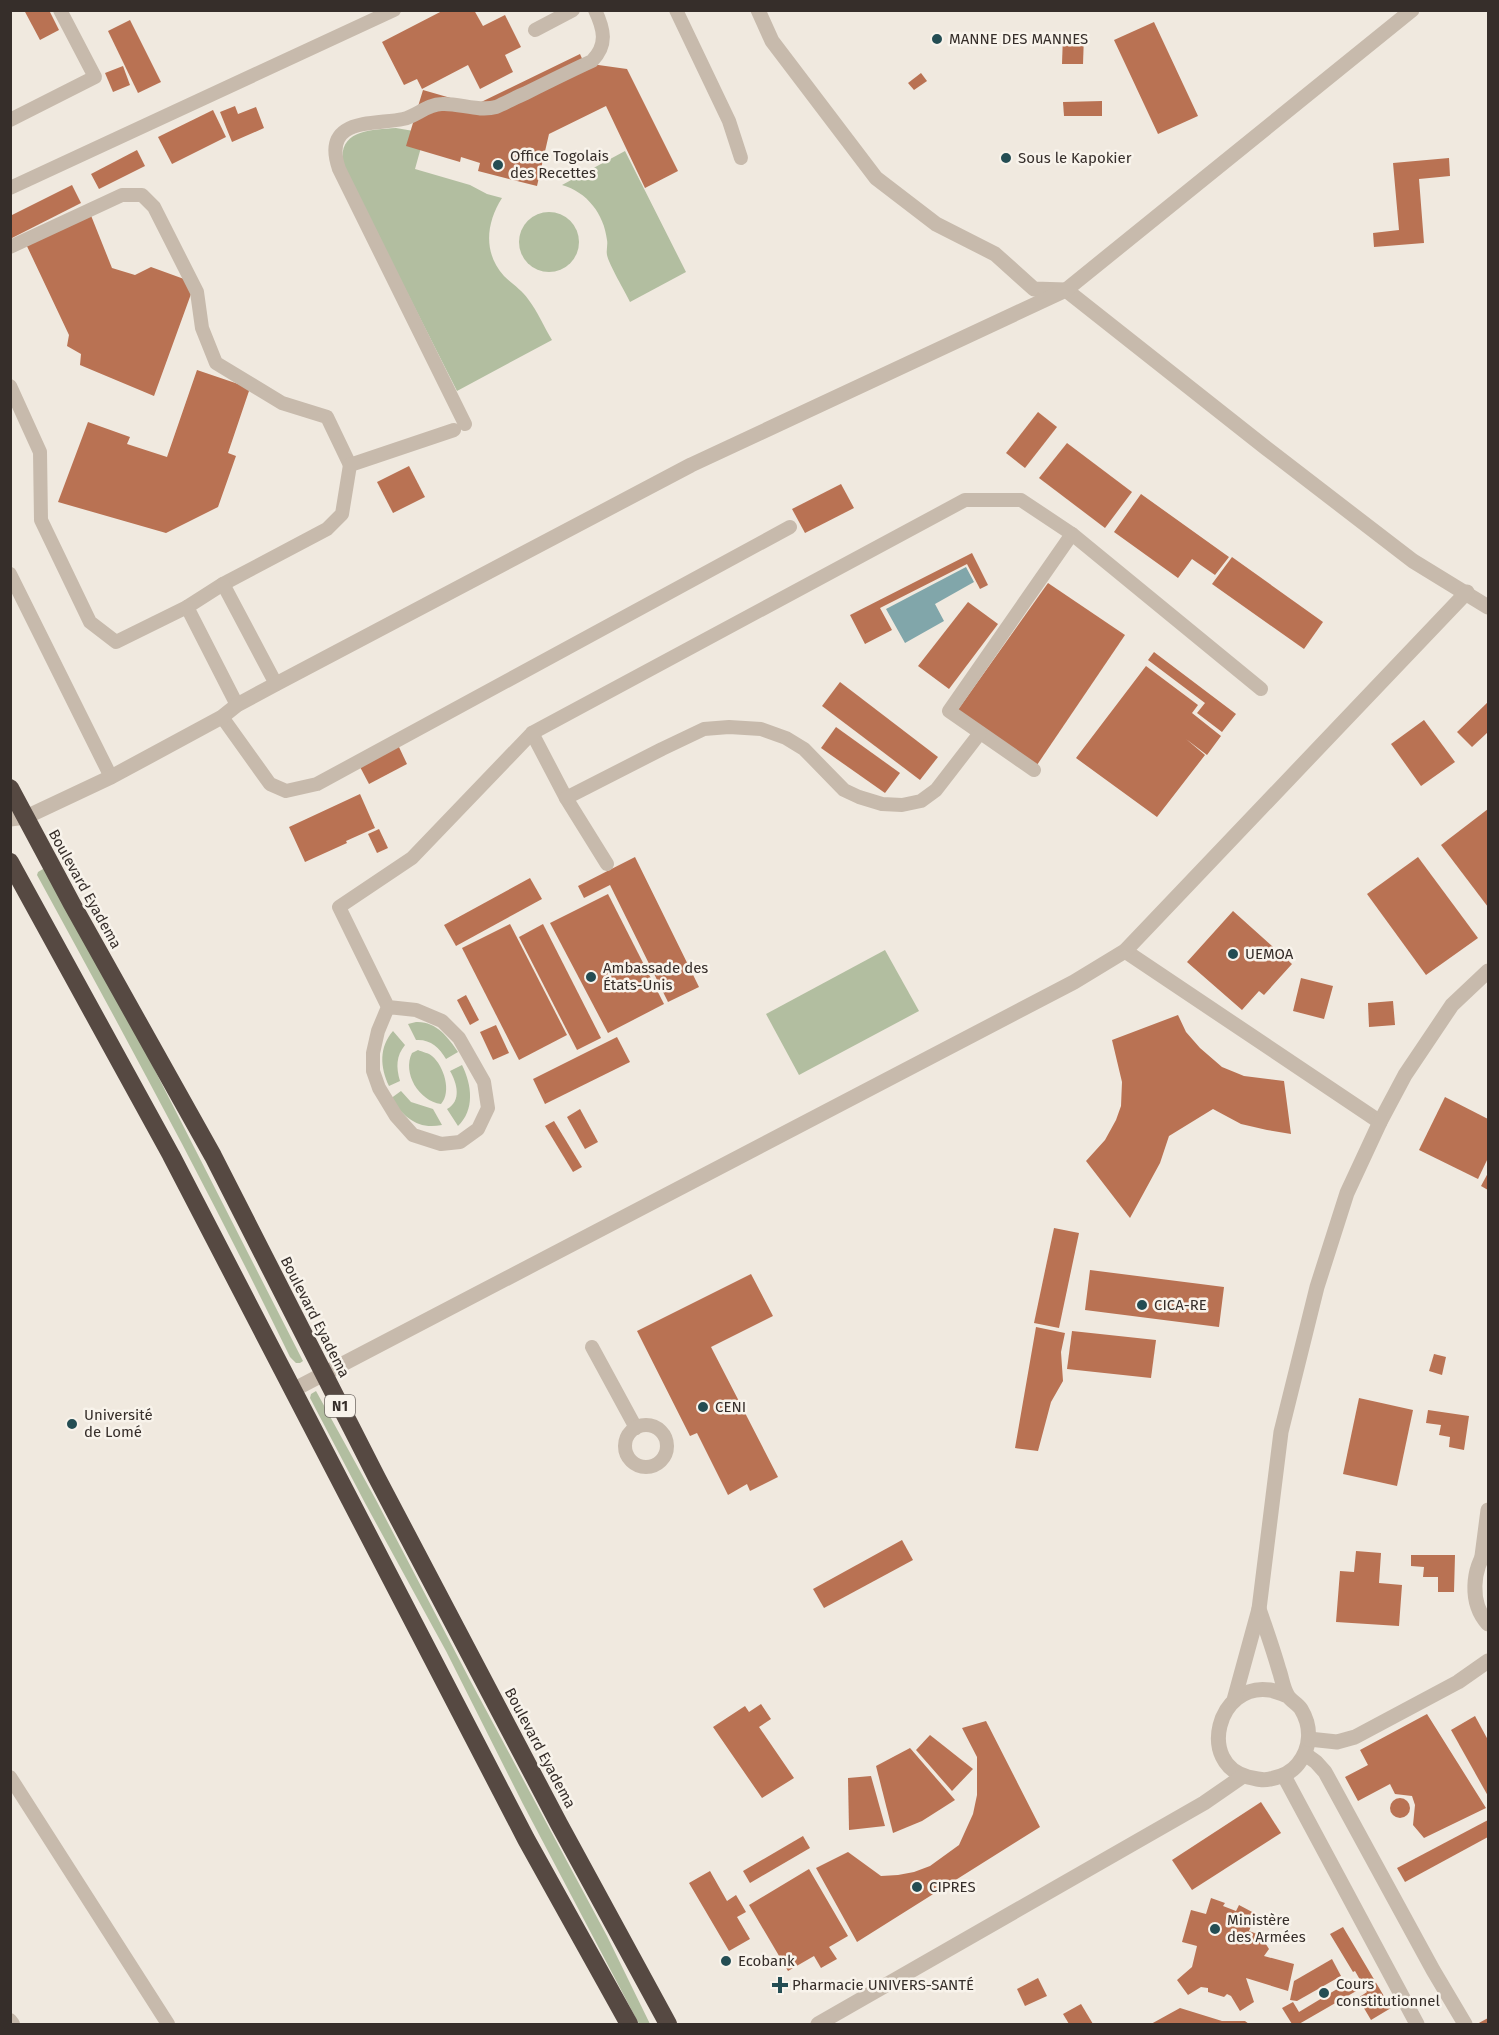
<svg xmlns="http://www.w3.org/2000/svg" width="1499" height="2035" font-family="'Fira Sans',sans-serif">
  <style>
    .green { fill: #b2bea0 }
    .water { fill: #81a6aa }
    .building { fill: #b97253 }
    .lines { fill: none; stroke-linecap: round; stroke-linejoin: round }
    .lane { stroke: #c7baac; stroke-width: 14 }
    .street { stroke: #c7baac; stroke-width: 15 }
    .highway { stroke: #564942; stroke-width: 18 }
    .poi-dot { fill: #244d53; stroke: #f8f3eb; stroke-width: 2 }
    .labels { text-anchor: middle; dominant-baseline: central; stroke-width: 5; stroke-linejoin: round; paint-order: stroke }
    .shield { fill: #f8f3eb; stroke: #706964; stroke-width: 1.5 }
    .shield-label { font-size: 14px; font-weight: bold; fill: #362e2a }
    .poi-label { font-size: 15px; fill: #362e2a; stroke: #f8f3eb; text-anchor: start }
    .street-label { font-size: 15px; fill: #362e2a; stroke: #f8f3eb }
  </style>
  <rect width="100%" height="100%" fill="#f0e9df"/>
  <g class="green">
    <path d="M 396,128 L 425,133 L 415,169 L 470,185 L 487,194 L 502,198 C 486,223 483,253 504,276 C 512,284 522,290 528,299 C 538,312 544,327 552,340 L 457,391 L 344,168 C 335,130 369,130 396,128 Z"/>
    <path d="M 625,151 L 686,272 L 630,302 C 625,291 609,265 607,255 C 606,250 608,245 607,240 C 604,214 587,192 562,185 Z"/>
    <circle cx="549" cy="242" r="30"/>
    <path d="M 43,869 L 46,870 L 142,1045 L 303,1361 L 300,1363 L 296,1363 L 290,1357 C 211,1194 124,1034 37,875 L 38,872 Z"/>
    <path d="M 885,950 L 919,1011 L 799,1075 L 766,1014 Z"/>
    <path d="M 416,1022 C 436,1021 448,1037 458,1052 L 446,1059 C 439,1047 430,1039 416,1040 L 408,1024 Z"/>
    <path d="M 393,1031 L 405,1045 C 396,1056 396,1067 400,1081 L 389,1086 C 380,1067 379,1047 393,1031 Z"/>
    <path d="M 418,1050 C 422,1052 429,1053 432,1056 C 444,1066 452,1092 441,1104 C 419,1101 402,1073 412,1053 Z"/>
    <path d="M 462,1065 C 472,1085 475,1110 458,1126 L 447,1109 C 462,1101 457,1083 450,1071 Z"/>
    <path d="M 401,1091 L 411,1102 L 433,1109 L 442,1125 C 417,1130 405,1117 390,1099 Z"/>
    <path d="M 316,1391 L 376,1500 L 471,1682 L 607,1936 L 650,2024 L 639,2024 L 523,1804 L 446,1651 L 365,1503 L 310,1398 L 311,1394 Z"/>
  </g>
  <path class="water" d="M 966,567 L 974,582 L 935,604 L 944,621 L 905,643 L 886,609 Z"/>
  <g class="building">
    <path d="M 24,10 L 49,10 L 59,30 L 40,40 Z"/>
    <path d="M 444,10 L 474,10 L 483,26 L 505,15 L 521,47 L 505,55 L 513,72 L 480,89 L 468,65 L 422,89 L 417,79 L 404,85 L 382,42 Z"/>
    <path d="M 130,20 L 161,82 L 138,93 L 108,31 Z"/>
    <path d="M 1154,22 L 1198,116 L 1158,134 L 1114,40 Z"/>
    <path d="M 1063,35 L 1084,35 L 1083,64 L 1062,64 Z"/>
    <path d="M 580,54 L 584,63 L 627,69 L 678,171 L 645,188 L 606,106 L 549,134 L 537,186 L 478,171 L 480,163 L 461,157 L 460,162 L 406,146 L 423,90 L 475,105 Z"/>
    <path d="M 123,66 L 130,85 L 113,92 L 105,73 Z"/>
    <path d="M 921,73 L 927,81 L 914,90 L 908,83 Z"/>
    <path d="M 1102,101 L 1102,116 L 1064,116 L 1063,102 Z"/>
    <path d="M 235,106 L 238,114 L 256,107 L 264,128 L 232,142 L 220,112 Z"/>
    <path d="M 213,110 L 226,137 L 172,164 L 158,137 Z"/>
    <path d="M 137,150 L 145,166 L 99,189 L 91,174 Z"/>
    <path d="M 1449,158 L 1450,176 L 1419,179 L 1424,243 L 1374,247 L 1373,233 L 1399,230 L 1393,163 Z"/>
    <path d="M 72,185 L 81,203 L 10,239 L 10,216 Z"/>
    <path d="M 90,213 L 112,268 L 135,275 L 151,267 L 195,283 L 154,396 L 80,365 L 81,354 L 67,346 L 69,335 L 25,242 Z"/>
    <path d="M 197,370 L 250,388 L 228,453 L 236,456 L 218,507 L 166,533 L 58,502 L 88,422 L 130,437 L 127,444 L 167,457 Z"/>
    <path d="M 1038,412 L 1057,427 L 1025,468 L 1006,453 Z"/>
    <path d="M 1067,443 L 1132,492 L 1105,528 L 1039,478 Z"/>
    <path d="M 409,466 L 425,497 L 393,513 L 377,482 Z"/>
    <path d="M 841,484 L 854,508 L 805,533 L 792,509 Z"/>
    <path d="M 1141,494 L 1229,557 L 1215,575 L 1192,559 L 1178,578 L 1114,532 Z"/>
    <path d="M 972,553 L 988,585 L 980,589 L 967,564 L 880,608 L 892,630 L 865,644 L 850,615 Z"/>
    <path d="M 1232,557 L 1323,622 L 1304,649 L 1212,584 Z"/>
    <path d="M 1048,583 L 1125,635 L 1037,765 L 957,711 Z"/>
    <path d="M 968,602 L 998,624 L 949,689 L 918,666 Z"/>
    <path d="M 1154,652 L 1236,714 L 1222,732 L 1197,713 L 1205,703 L 1148,660 Z"/>
    <path d="M 1146,666 L 1198,705 L 1192,713 L 1221,736 L 1207,755 L 1186,739 L 1205,755 L 1157,817 L 1076,758 Z"/>
    <path d="M 840,682 L 938,757 L 920,780 L 822,706 Z"/>
    <path d="M 1488,702 L 1488,732 L 1472,747 L 1457,732 Z"/>
    <path d="M 1424,720 L 1455,762 L 1421,786 L 1391,744 Z"/>
    <path d="M 836,727 L 900,773 L 885,793 L 821,748 Z"/>
    <path d="M 398,745 L 407,764 L 369,784 L 359,765 Z"/>
    <path d="M 360,794 L 375,828 L 346,841 L 347,843 L 305,862 L 289,827 Z"/>
    <path d="M 1488,809 L 1488,907 L 1441,845 Z"/>
    <path d="M 379,829 L 388,848 L 377,853 L 368,834 Z"/>
    <path d="M 635,857 L 699,987 L 668,1002 L 610,885 L 584,898 L 578,886 Z"/>
    <path d="M 1418,857 L 1478,938 L 1426,975 L 1367,894 Z"/>
    <path d="M 530,878 L 542,899 L 456,946 L 444,925 Z"/>
    <path d="M 608,894 L 664,1004 L 608,1033 L 550,923 Z"/>
    <path d="M 1233,911 L 1292,964 L 1264,995 L 1259,991 L 1242,1010 L 1187,962 Z"/>
    <path d="M 510,924 L 567,1035 L 519,1060 L 462,948 Z"/>
    <path d="M 543,924 L 601,1038 L 577,1050 L 519,937 Z"/>
    <path d="M 1301,978 L 1333,986 L 1324,1019 L 1293,1011 Z"/>
    <path d="M 466,995 L 479,1020 L 470,1025 L 457,1000 Z"/>
    <path d="M 1393,1001 L 1395,1025 L 1369,1027 L 1368,1003 Z"/>
    <path d="M 1178,1015 L 1186,1032 L 1200,1048 L 1222,1067 L 1244,1076 L 1284,1081 L 1291,1134 L 1267,1130 L 1241,1124 L 1213,1109 L 1169,1136 L 1160,1163 L 1130,1218 L 1086,1161 L 1105,1140 L 1116,1120 L 1121,1106 L 1122,1082 L 1112,1040 Z"/>
    <path d="M 496,1025 L 509,1053 L 493,1060 L 480,1032 Z"/>
    <path d="M 617,1037 L 630,1062 L 545,1104 L 533,1079 Z"/>
    <path d="M 1445,1097 L 1488,1119 L 1488,1158 L 1478,1179 L 1419,1150 Z"/>
    <path d="M 580,1109 L 598,1142 L 585,1149 L 567,1117 Z"/>
    <path d="M 554,1121 L 582,1167 L 573,1172 L 545,1126 Z"/>
    <path d="M 1488,1173 L 1488,1190 L 1481,1186 Z"/>
    <path d="M 1054,1228 L 1079,1233 L 1059,1328 L 1034,1323 Z"/>
    <path d="M 1090,1270 L 1224,1287 L 1219,1327 L 1085,1310 Z"/>
    <path d="M 751,1274 L 773,1316 L 711,1347 L 778,1477 L 750,1491 L 747,1484 L 728,1495 L 697,1433 L 690,1436 L 637,1331 Z"/>
    <path d="M 1036,1327 L 1065,1333 L 1061,1352 L 1063,1381 L 1051,1402 L 1038,1451 L 1015,1448 Z"/>
    <path d="M 1072,1331 L 1156,1340 L 1151,1378 L 1067,1369 Z"/>
    <path d="M 1434,1354 L 1446,1357 L 1442,1375 L 1429,1371 Z"/>
    <path d="M 1359,1398 L 1413,1410 L 1397,1486 L 1343,1474 Z"/>
    <path d="M 1428,1410 L 1469,1416 L 1464,1450 L 1449,1447 L 1450,1437 L 1439,1435 L 1441,1425 L 1426,1423 Z"/>
    <path d="M 902,1540 L 913,1560 L 824,1608 L 813,1589 Z"/>
    <path d="M 1356,1551 L 1381,1553 L 1379,1583 L 1402,1585 L 1399,1626 L 1336,1622 L 1340,1571 L 1354,1572 Z"/>
    <path d="M 1411,1555 L 1455,1555 L 1454,1592 L 1438,1592 L 1438,1577 L 1423,1577 L 1424,1567 L 1411,1566 Z"/>
    <path d="M 761,1704 L 771,1719 L 759,1727 L 794,1778 L 762,1798 L 713,1727 L 745,1706 L 749,1712 Z"/>
    <path d="M 1427,1714 L 1486,1808 L 1424,1838 L 1413,1825 L 1415,1805 L 1412,1796 L 1395,1794 L 1390,1784 L 1358,1801 L 1345,1777 L 1368,1765 L 1360,1750 Z"/>
    <path d="M 1475,1716 L 1488,1740 L 1488,1796 L 1451,1730 Z"/>
    <path d="M 986,1721 L 1040,1827 L 857,1942 L 816,1868 L 848,1852 L 881,1876 L 898,1875 L 914,1872 L 930,1866 L 959,1845 L 973,1814 L 977,1795 L 977,1757 L 962,1728 Z"/>
    <path d="M 930,1735 L 973,1769 L 952,1791 L 916,1750 Z"/>
    <path d="M 910,1748 L 955,1800 L 922,1821 L 893,1833 L 876,1766 Z"/>
    <path d="M 871,1776 L 885,1826 L 849,1830 L 848,1778 Z"/>
    <circle cx="1400" cy="1808" r="10"/>
    <path d="M 1261,1802 L 1281,1833 L 1192,1890 L 1172,1860 Z"/>
    <path d="M 1488,1820 L 1488,1837 L 1405,1882 L 1397,1868 Z"/>
    <path d="M 803,1836 L 810,1848 L 750,1883 L 743,1871 Z"/>
    <path d="M 809,1869 L 848,1936 L 829,1947 L 837,1959 L 821,1968 L 814,1956 L 788,1971 L 749,1905 Z"/>
    <path d="M 710,1871 L 727,1901 L 736,1895 L 746,1912 L 737,1917 L 750,1939 L 729,1951 L 689,1883 Z"/>
    <path d="M 1211,1898 L 1225,1903 L 1223,1906 L 1236,1911 L 1239,1905 L 1256,1914 L 1249,1931 L 1260,1935 L 1269,1949 L 1264,1956 L 1294,1964 L 1288,1991 L 1246,1978 L 1254,2002 L 1240,2011 L 1231,1996 L 1227,1994 L 1224,1997 L 1208,1992 L 1208,1988 L 1201,1987 L 1188,1995 L 1177,1980 L 1192,1967 L 1197,1946 L 1182,1942 L 1191,1910 L 1206,1914 Z"/>
    <path d="M 1343,1927 L 1391,2008 L 1371,2020 L 1358,1998 L 1367,1992 L 1355,1971 L 1353,1972 L 1330,1934 Z"/>
    <path d="M 1332,1959 L 1341,1976 L 1297,2001 L 1290,2000 L 1294,1981 Z"/>
    <path d="M 1038,1978 L 1047,1996 L 1025,2006 L 1017,1989 Z"/>
    <path d="M 1352,1980 L 1358,1990 L 1299,2024 L 1292,2024 L 1282,2008 L 1293,2002 L 1299,2012 Z"/>
    <path d="M 1081,2004 L 1093,2024 L 1069,2024 L 1063,2014 Z"/>
    <path d="M 1180,2008 L 1222,2021 L 1245,2021 L 1249,2024 L 1151,2024 Z"/>
    <path d="M 1488,2018 L 1488,2024 L 1477,2024 Z"/>
  </g>
  <g class="lines">
    <g class="lane">
      <path d="M 676,10 L 729,121 L 741,158"/>
      <path d="M 535,30 L 573,10"/>
      <path d="M 10,120 L 95,77 L 60,10"/>
      <path d="M 10,188 L 394,10"/>
      <path d="M 10,247 L 122,195 L 142,195 L 154,207 L 197,292 L 202,328 L 216,363 L 282,403 L 327,417 L 350,465"/>
      <path d="M 10,386 L 40,452 L 41,520 L 90,622 L 116,642 L 187,607 L 223,584 L 327,529 L 342,514 L 350,465 L 454,430"/>
      <path d="M 465,424 L 339,169 C 321,117 374,125 403,119 C 417,116 427,104 442,104 C 459,103 479,112 496,107 C 506,103 516,97 526,93 C 548,82 570,71 592,61 C 608,45 604,29 595,10"/>
      <path d="M 10,574 L 111,777"/>
      <path d="M 223,584 L 276,684"/>
      <path d="M 187,607 L 237,705"/>
      <path d="M 222,717 L 270,784 L 286,791 L 317,784 L 790,527"/>
      <path d="M 532,733 L 566,798 L 607,864"/>
      <path d="M 1034,770 L 949,711 L 1072,534"/>
      <path d="M 566,798 L 662,749 L 704,729 L 729,727 L 761,729 L 786,738 L 804,749 L 844,790 L 859,797 L 882,804 L 902,805 L 921,801 L 936,790 L 980,733"/>
      <path d="M 388,1007 L 416,1010 L 442,1021 L 459,1038 L 484,1082 L 488,1108 L 478,1129 L 460,1142 L 441,1144 L 413,1135 L 396,1116 L 379,1088 L 373,1071 L 373,1053 L 378,1031 L 388,1007 L 339,907 L 412,858 L 532,733 L 965,500 L 1021,500 L 1072,534 L 1261,689"/>
      <path d="M 592,1347 L 636,1428"/>
      <circle cx="646" cy="1446" r="21"/>
      <path d="M 10,1777 L 168,2024"/>
      <path d="M 10,2020 L 13,2024"/>
    </g>
    <g class="street">
      <path d="M 758,10 L 772,41 L 876,178 L 936,224 L 995,254 L 1034,289 L 1066,290 L 1266,448 L 1413,561 L 1488,607"/>
      <path d="M 10,819 L 26,817 L 111,777 L 222,717 L 237,705 L 276,684 L 691,465 L 1066,290 L 1412,10"/>
      <path d="M 1125,951 L 1380,1122"/>
      <path d="M 293,1390 L 1074,982 L 1125,951 L 1467,592"/>
      <path d="M 1488,1548 C 1472,1569 1469,1603 1488,1624"/>
      <path d="M 1482,1556 L 1488,1510"/>
      <path d="M 1259,1609 C 1266,1629 1273,1649 1279,1670 C 1282,1678 1283,1689 1288,1696 C 1291,1701 1298,1704 1301,1709 C 1312,1727 1311,1748 1298,1764 C 1291,1773 1281,1777 1270,1779 C 1262,1781 1256,1779 1248,1777 C 1197,1764 1217,1682 1270,1690 C 1276,1691 1282,1694 1288,1696"/>
      <path d="M 1234,1700 L 1259,1609 L 1281,1432 L 1317,1287 L 1347,1193 L 1380,1122 L 1405,1075 L 1452,1005 L 1488,971"/>
      <path d="M 1309,1739 L 1337,1742 L 1355,1737 L 1458,1682 L 1488,1661"/>
      <path d="M 1305,1754 L 1316,1762 L 1325,1772 L 1433,1970 L 1465,2024"/>
      <path d="M 1284,1776 L 1417,2024"/>
      <path d="M 818,2024 L 1204,1803 L 1243,1776"/>
    </g>
    <g class="highway">
      <path d="M 10,788 L 72,904 L 213,1156 L 377,1478 L 559,1824 L 668,2024"/>
      <path d="M 10,862 L 171,1155 L 526,1839 L 629,2024"/>
    </g>
  </g>
  <g class="poi-dot">
    <circle cx="937" cy="39" r="6"/>
    <circle cx="1006" cy="158" r="6"/>
    <circle cx="498" cy="165" r="6"/>
    <circle cx="1233" cy="954" r="6"/>
    <circle cx="591" cy="977" r="6"/>
    <circle cx="1142" cy="1305" r="6"/>
    <circle cx="703" cy="1407" r="6"/>
    <circle cx="72" cy="1424" r="6"/>
    <circle cx="917" cy="1887" r="6"/>
    <circle cx="1215" cy="1929" r="6"/>
    <circle cx="726" cy="1961" r="6"/>
    <path d="M777 1976h6v6h6v6h-6v6h-6v-6h-6v-6h6z"/>
    <circle cx="1324" cy="1993" r="6"/>
  </g>
  <g class="labels">
    <rect class="shield" x="325" y="1395" width="30" height="22" rx="4.5"/>
    <g class="shield-label">
      <text x="340" y="1406">N1</text>
    </g>
    <g class="poi-label">
      <text x="949" y="39">MANNE DES MANNES</text>
      <text x="510" y="156">Office Togolais<tspan x="510" dy="17">des Recettes</tspan></text>
      <text x="1018" y="158">Sous le Kapokier</text>
      <text x="1245" y="954">UEMOA</text>
      <text x="603" y="968">Ambassade des<tspan x="603" dy="17">États-Unis</tspan></text>
      <text x="1154" y="1305">CICA-RE</text>
      <text x="715" y="1407">CENI</text>
      <text x="84" y="1415">Université<tspan x="84" dy="17">de Lomé</tspan></text>
      <text x="929" y="1887">CIPRES</text>
      <text x="1227" y="1920">Ministère<tspan x="1227" dy="17">des Armées</tspan></text>
      <text x="738" y="1961">Ecobank</text>
      <text x="1336" y="1984">Cours<tspan x="1336" dy="17">constitutionnel</tspan></text>
      <text x="792" y="1985">Pharmacie UNIVERS-SANTÉ</text>
    </g>
    <g class="street-label">
      <text transform="translate(85 889) rotate(61)">Boulevard Eyadema</text>
      <text transform="translate(315 1317) rotate(63)">Boulevard Eyadema</text>
      <text transform="translate(540 1748) rotate(62)">Boulevard Eyadema</text>
    </g>
  </g>
  <rect width="1499" height="2035" fill="none" stroke="#362e2a" stroke-width="24"/>
</svg>
